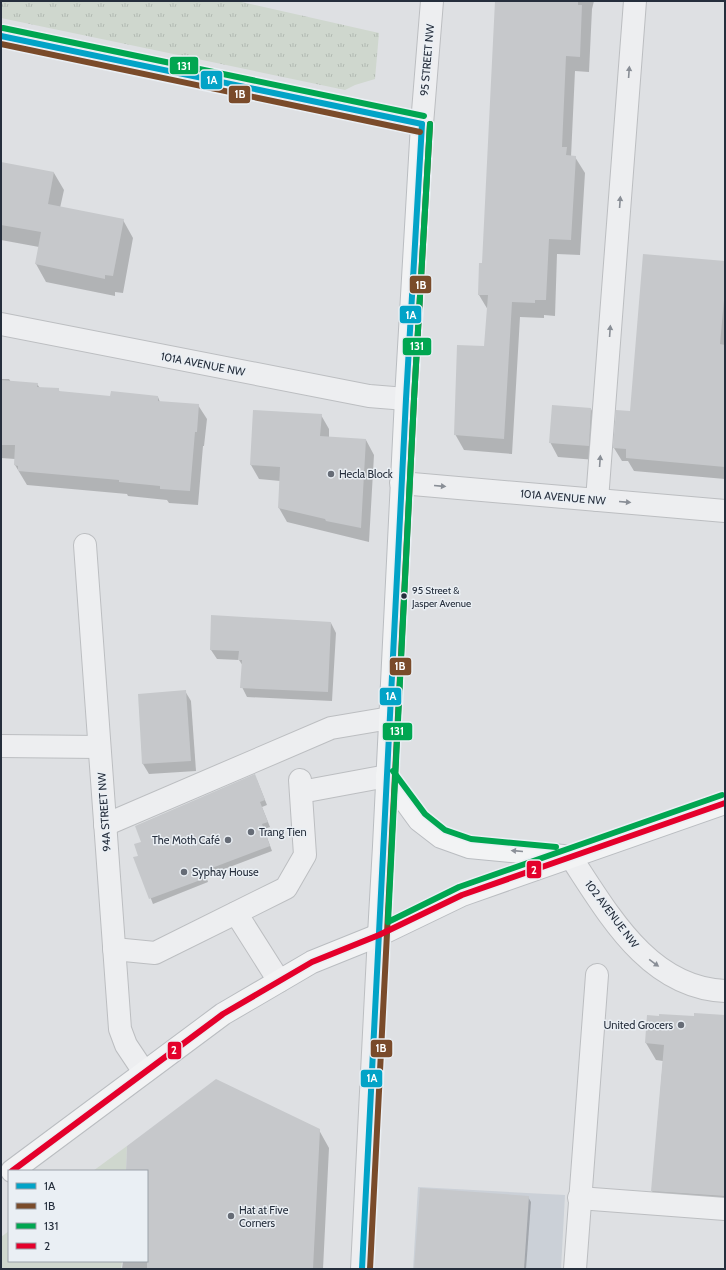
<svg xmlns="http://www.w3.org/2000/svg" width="726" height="1270" font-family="Cabin,sans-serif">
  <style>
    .built { fill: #cbd0d7 }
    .grass { fill: url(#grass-tufts) }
    .park { fill: #cfd7ce }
    .shadow { fill: #0003 }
    .building { fill: #c6c8cb }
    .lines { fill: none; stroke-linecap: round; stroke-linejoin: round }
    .minor-casing { stroke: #bcbec1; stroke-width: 24 }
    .major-casing { stroke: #babdc1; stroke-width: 24 }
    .minor { stroke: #edeef0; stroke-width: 22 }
    .major { stroke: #f2f3f4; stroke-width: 22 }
    .bus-1-casing { stroke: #eaeff4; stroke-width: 9 }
    .bus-2-casing { stroke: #eaeff4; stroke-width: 9 }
    .bus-3-casing { stroke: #eaeff4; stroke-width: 9 }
    .bus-4-casing { stroke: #eaeff4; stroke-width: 9 }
    .bus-1 { stroke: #02a3c7; stroke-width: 6 }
    .bus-2 { stroke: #7a4b2a; stroke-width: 6 }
    .bus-3 { stroke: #00a651; stroke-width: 6 }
    .bus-4 { stroke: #e4002b; stroke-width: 6 }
    .oneway { fill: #898e96 }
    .oneway2 { fill: #8c9098 }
    .poi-dot { fill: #666c76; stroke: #eaeff4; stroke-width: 1.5 }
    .bus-dot { fill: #252e3c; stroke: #eaeff4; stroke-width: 1.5 }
    .labels { text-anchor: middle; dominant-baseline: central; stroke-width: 3; stroke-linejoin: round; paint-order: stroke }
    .bus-label { font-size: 10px; fill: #252e3c; stroke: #eaeff4; text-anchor: start }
    .street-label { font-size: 11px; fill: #252e3c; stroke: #eaeff4 }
    .poi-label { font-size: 11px; fill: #252e3c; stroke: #eaeff4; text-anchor: start }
    .line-badge { stroke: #eaeff4; stroke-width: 1.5 }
    .badge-label { font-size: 11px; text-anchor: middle; font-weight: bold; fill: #fff }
  </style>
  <defs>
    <pattern id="grass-tufts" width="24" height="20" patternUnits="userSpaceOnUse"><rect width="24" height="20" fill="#cfd7ce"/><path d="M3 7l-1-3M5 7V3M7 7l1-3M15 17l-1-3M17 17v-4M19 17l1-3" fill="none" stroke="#b2b9b2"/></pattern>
  </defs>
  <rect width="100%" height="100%" fill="#dee0e3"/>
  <path class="built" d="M 418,1187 L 565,1195 L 561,1269 L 413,1269 Z"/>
  <path class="grass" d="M 1,1 L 237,1 L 379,33 L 375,79 L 355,85 L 345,90 L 1,18 Z"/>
  <g class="park">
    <path d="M 127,1146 L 126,1171 L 93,1171 Z"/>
    <path d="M 9,1231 L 9,1261 L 122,1261 L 121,1269 L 1,1269 L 1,1237 Z"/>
  </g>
  <g class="shadow">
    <path d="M 496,1 L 594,1 L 592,9 L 589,72 L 575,71 L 571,157 L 575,157 L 585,173 L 580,255 L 557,254 L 555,316 L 544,315 L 544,318 L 520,317 L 512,454 L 464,450 L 455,434 L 485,348 L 488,310 L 479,295 L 483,264 Z"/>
    <path d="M 1,163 L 54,173 L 64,190 L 60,208 L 123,220 L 133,238 L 123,293 L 115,292 L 115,296 L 46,282 L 36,264 L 39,247 L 1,240 Z"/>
    <path d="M 725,262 L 725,479 L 634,471 L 628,461 L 622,461 L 614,448 L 631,412 Z"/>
    <path d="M 1,379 L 9,379 L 11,382 L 37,384 L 40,388 L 58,389 L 60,392 L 111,397 L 158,397 L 160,402 L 198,405 L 207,419 L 204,446 L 203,446 L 198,505 L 169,503 L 167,500 L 128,496 L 127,494 L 27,485 L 15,465 L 15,459 L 1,458 Z"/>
    <path d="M 591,409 L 599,423 L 596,460 L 558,457 L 550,442 Z"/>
    <path d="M 254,411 L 321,415 L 329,429 L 329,438 L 366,440 L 374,455 L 369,542 L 287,522 L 279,508 L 280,481 L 259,479 L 251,465 Z"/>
    <path d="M 331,623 L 336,633 L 332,701 L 247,697 L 242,687 L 243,666 L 239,660 L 217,659 L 211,650 Z"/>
    <path d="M 185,691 L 191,701 L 196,771 L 149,774 L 143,764 L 139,695 Z"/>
    <path d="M 257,780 L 267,805 L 262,807 L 270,827 L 264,829 L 272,851 L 206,876 L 208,882 L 153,904 L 135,858 L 139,856 L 142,842 Z"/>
    <path d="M 725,1016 L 725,1213 L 662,1208 L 652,1191 L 663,1061 L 656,1060 L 646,1043 L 695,1017 Z"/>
    <path d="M 319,1130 L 329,1148 L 323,1269 L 122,1269 L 123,1261 L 147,1261 L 147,1171 L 127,1171 Z"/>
    <path d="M 528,1197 L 531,1202 L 526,1269 L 415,1269 Z"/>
  </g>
  <g class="building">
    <path d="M 495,1 L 578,1 L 578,5 L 582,5 L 580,57 L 566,56 L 562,147 L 567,147 L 566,155 L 576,156 L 571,240 L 549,239 L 546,300 L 535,300 L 535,303 L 512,302 L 504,439 L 454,435 L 457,345 L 484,346 L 488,295 L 478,295 L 479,263 L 482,263 Z"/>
    <path d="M 1,162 L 54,172 L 48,204 L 124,219 L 113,276 L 105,275 L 105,279 L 35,264 L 41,232 L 1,225 Z"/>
    <path d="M 643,254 L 725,261 L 725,289 L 720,344 L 725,345 L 725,467 L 626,458 L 626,449 L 613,448 L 616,410 L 630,411 Z"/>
    <path d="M 1,380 L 38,383 L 37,387 L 59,388 L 59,391 L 110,396 L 111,391 L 158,396 L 158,401 L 199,404 L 197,432 L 195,432 L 190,491 L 160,489 L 160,486 L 119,482 L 119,480 L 18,471 L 18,466 L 14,465 L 15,445 L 1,445 Z"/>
    <path d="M 552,405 L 591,408 L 589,446 L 549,443 Z"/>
    <path d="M 253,410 L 322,414 L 320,436 L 366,439 L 361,528 L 326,521 L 325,519 L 278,508 L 280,467 L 250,465 Z"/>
    <path d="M 211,615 L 331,622 L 328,692 L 240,688 L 242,660 L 238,660 L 239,651 L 210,650 Z"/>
    <path d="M 186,690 L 191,761 L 142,764 L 138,694 Z"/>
    <path d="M 255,774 L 265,800 L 260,802 L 268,822 L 262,824 L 270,846 L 204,871 L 206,878 L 149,899 L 133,857 L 138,856 L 134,844 L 141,842 L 135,826 Z"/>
    <path d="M 694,1013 L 725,1015 L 725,1196 L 651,1191 L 664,1045 L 645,1043 L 647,1015 L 659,1016 L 659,1014 L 694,1016 Z"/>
    <path d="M 216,1079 L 320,1129 L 313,1269 L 147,1269 L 147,1171 L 126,1171 L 127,1146 Z"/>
    <path d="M 420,1188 L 529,1196 L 524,1269 L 414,1269 Z"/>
  </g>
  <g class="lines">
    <g class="minor-casing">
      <g id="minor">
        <path d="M 422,124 L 432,1"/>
        <path d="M 1,324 L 369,396 L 406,399"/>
        <path d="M 401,483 L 725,511"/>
        <path d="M 597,500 L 635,1"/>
        <path d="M 85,545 L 120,1029 L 126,1045 L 144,1072"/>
        <path d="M 1,746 L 99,747"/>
        <path d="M 301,792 L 387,776"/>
        <path d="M 105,825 L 331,728 L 390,718"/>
        <path d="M 570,856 C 608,913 648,988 725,991"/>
        <path d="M 236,913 L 279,981"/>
        <path d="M 114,949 L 155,953 L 286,888 L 305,855 L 300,780"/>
        <path d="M 579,1198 L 725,1209"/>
        <path d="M 362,1269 L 379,935"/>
        <path d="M 575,1269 L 597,975"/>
      </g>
    </g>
    <g class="major-casing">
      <g id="major">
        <path d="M 1,36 L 422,124 L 406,399 L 384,846 L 379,935"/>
        <path d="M 387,776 L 419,820 L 441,837 L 469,847 L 563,856"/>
        <path d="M 12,1171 L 223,1014 L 312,962 L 379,935 L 462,895 L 725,803"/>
      </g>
    </g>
    <use href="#minor" class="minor"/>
    <use href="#major" class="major"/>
    <g class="bus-1-casing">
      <g id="bus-1">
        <path d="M 1,36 L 422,124"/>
        <path d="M 362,1269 L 406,399 L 422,124"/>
      </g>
    </g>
    <g class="bus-2-casing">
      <g id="bus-2">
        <path d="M 1,44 L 420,132"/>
        <path d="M 370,1269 L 414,399 L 430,124"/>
      </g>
    </g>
    <g class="bus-3-casing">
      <g id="bus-3">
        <path d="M 3,28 L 424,116"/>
        <path d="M 430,124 L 414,399 L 388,922 L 459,887 L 722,795"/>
        <path d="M 393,771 L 425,814 L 445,830 L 471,839 L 556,847"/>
      </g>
    </g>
    <g class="bus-4-casing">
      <path id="bus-4" d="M 12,1171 L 223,1014 L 312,962 L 379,935 L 462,895 L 725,803"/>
    </g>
    <use href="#bus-1" class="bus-1"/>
    <use href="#bus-2" class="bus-2"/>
    <use href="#bus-3" class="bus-3"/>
    <use href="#bus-4" class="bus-4"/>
  </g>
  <defs><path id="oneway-solid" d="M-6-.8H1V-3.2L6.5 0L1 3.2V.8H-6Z"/></defs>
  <g class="oneway">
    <use href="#oneway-solid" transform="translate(629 72) rotate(-86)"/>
    <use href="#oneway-solid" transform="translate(620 202) rotate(-86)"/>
    <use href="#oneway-solid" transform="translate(610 331) rotate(-86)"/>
    <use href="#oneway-solid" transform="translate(600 461) rotate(-86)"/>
    <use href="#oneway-solid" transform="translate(440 486) rotate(5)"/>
    <use href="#oneway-solid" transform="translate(625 502) rotate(5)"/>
    <use href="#oneway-solid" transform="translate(654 963) rotate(36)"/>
  </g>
  <use class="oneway2" href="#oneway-solid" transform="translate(517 851) rotate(-175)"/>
  <g class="poi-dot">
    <circle cx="331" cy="474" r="4"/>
    <circle cx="251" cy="832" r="4"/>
    <circle cx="228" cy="840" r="4"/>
    <circle cx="184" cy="872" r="4"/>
    <circle cx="681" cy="1025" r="4"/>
    <circle cx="231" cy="1216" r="4"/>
  </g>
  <circle class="bus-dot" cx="404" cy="596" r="3.5"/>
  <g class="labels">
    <g class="bus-label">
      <text x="412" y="590">95 Street &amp;<tspan x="412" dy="13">Jasper Avenue</tspan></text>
    </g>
    <g class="street-label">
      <text transform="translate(427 60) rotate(-85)">95 STREET NW</text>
      <text transform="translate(203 364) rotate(11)">101A AVENUE NW</text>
      <text transform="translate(563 497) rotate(5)">101A AVENUE NW</text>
      <text transform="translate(104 812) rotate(-94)">94A STREET NW</text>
      <text transform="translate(612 914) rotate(53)">102 AVENUE NW</text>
    </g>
    <g class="poi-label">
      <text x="339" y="474">Hecla Block</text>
      <text x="259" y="832">Trang Tien</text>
      <text x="220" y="840" text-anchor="end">The Moth Café</text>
      <text x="192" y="872">Syphay House</text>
      <text x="673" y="1025" text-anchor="end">United Grocers</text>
      <text x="239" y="1210">Hat at Five<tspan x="239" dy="13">Corners</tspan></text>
    </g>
  </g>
  <g class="line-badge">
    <rect x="169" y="56" width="30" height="19" rx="4" fill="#00a651"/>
    <rect x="200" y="70" width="23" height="20" rx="4" fill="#02a3c7"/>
    <rect x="228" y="85" width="23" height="19" rx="4" fill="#7a4b2a"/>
    <rect x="409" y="275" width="23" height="19" rx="4" fill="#7a4b2a"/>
    <rect x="399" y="305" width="23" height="19" rx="4" fill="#02a3c7"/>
    <rect x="402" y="337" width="30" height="19" rx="4" fill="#00a651"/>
    <rect x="389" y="657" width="23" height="19" rx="4" fill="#7a4b2a"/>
    <rect x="379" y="687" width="23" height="19" rx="4" fill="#02a3c7"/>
    <rect x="382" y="722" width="31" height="19" rx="4" fill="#00a651"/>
    <rect x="526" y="860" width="16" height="19" rx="4" fill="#e4002b"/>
    <rect x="370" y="1039" width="23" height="19" rx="4" fill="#7a4b2a"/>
    <rect x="167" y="1041" width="15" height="19" rx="4" fill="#e4002b"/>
    <rect x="360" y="1069" width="23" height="19" rx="4" fill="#02a3c7"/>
  </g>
  <g class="badge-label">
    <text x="184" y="70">131</text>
    <text x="212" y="84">1A</text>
    <text x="240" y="98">1B</text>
    <text x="421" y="289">1B</text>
    <text x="411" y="319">1A</text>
    <text x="417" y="350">131</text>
    <text x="400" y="670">1B</text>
    <text x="391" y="700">1A</text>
    <text x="397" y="735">131</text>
    <text x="534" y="874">2</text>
    <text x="381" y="1052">1B</text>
    <text x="174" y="1054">2</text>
    <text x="372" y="1082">1A</text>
  </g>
  <rect width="726" height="1270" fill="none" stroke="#252e3c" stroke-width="4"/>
  <rect x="8" y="1170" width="140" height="92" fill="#eaeff4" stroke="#9ba2aa"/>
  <rect x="16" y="1183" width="20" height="6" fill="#02a3c7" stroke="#9ba2aa"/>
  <text x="44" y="1190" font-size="12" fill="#252e3c">1A</text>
  <rect x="16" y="1203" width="20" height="6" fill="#7a4b2a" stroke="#9ba2aa"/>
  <text x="44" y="1210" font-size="12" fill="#252e3c">1B</text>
  <rect x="16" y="1223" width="20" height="6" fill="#00a651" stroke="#9ba2aa"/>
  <text x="44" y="1230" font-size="12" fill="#252e3c">131</text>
  <rect x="16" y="1243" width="20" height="6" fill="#e4002b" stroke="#9ba2aa"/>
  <text x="44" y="1250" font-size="12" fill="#252e3c">2</text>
</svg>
